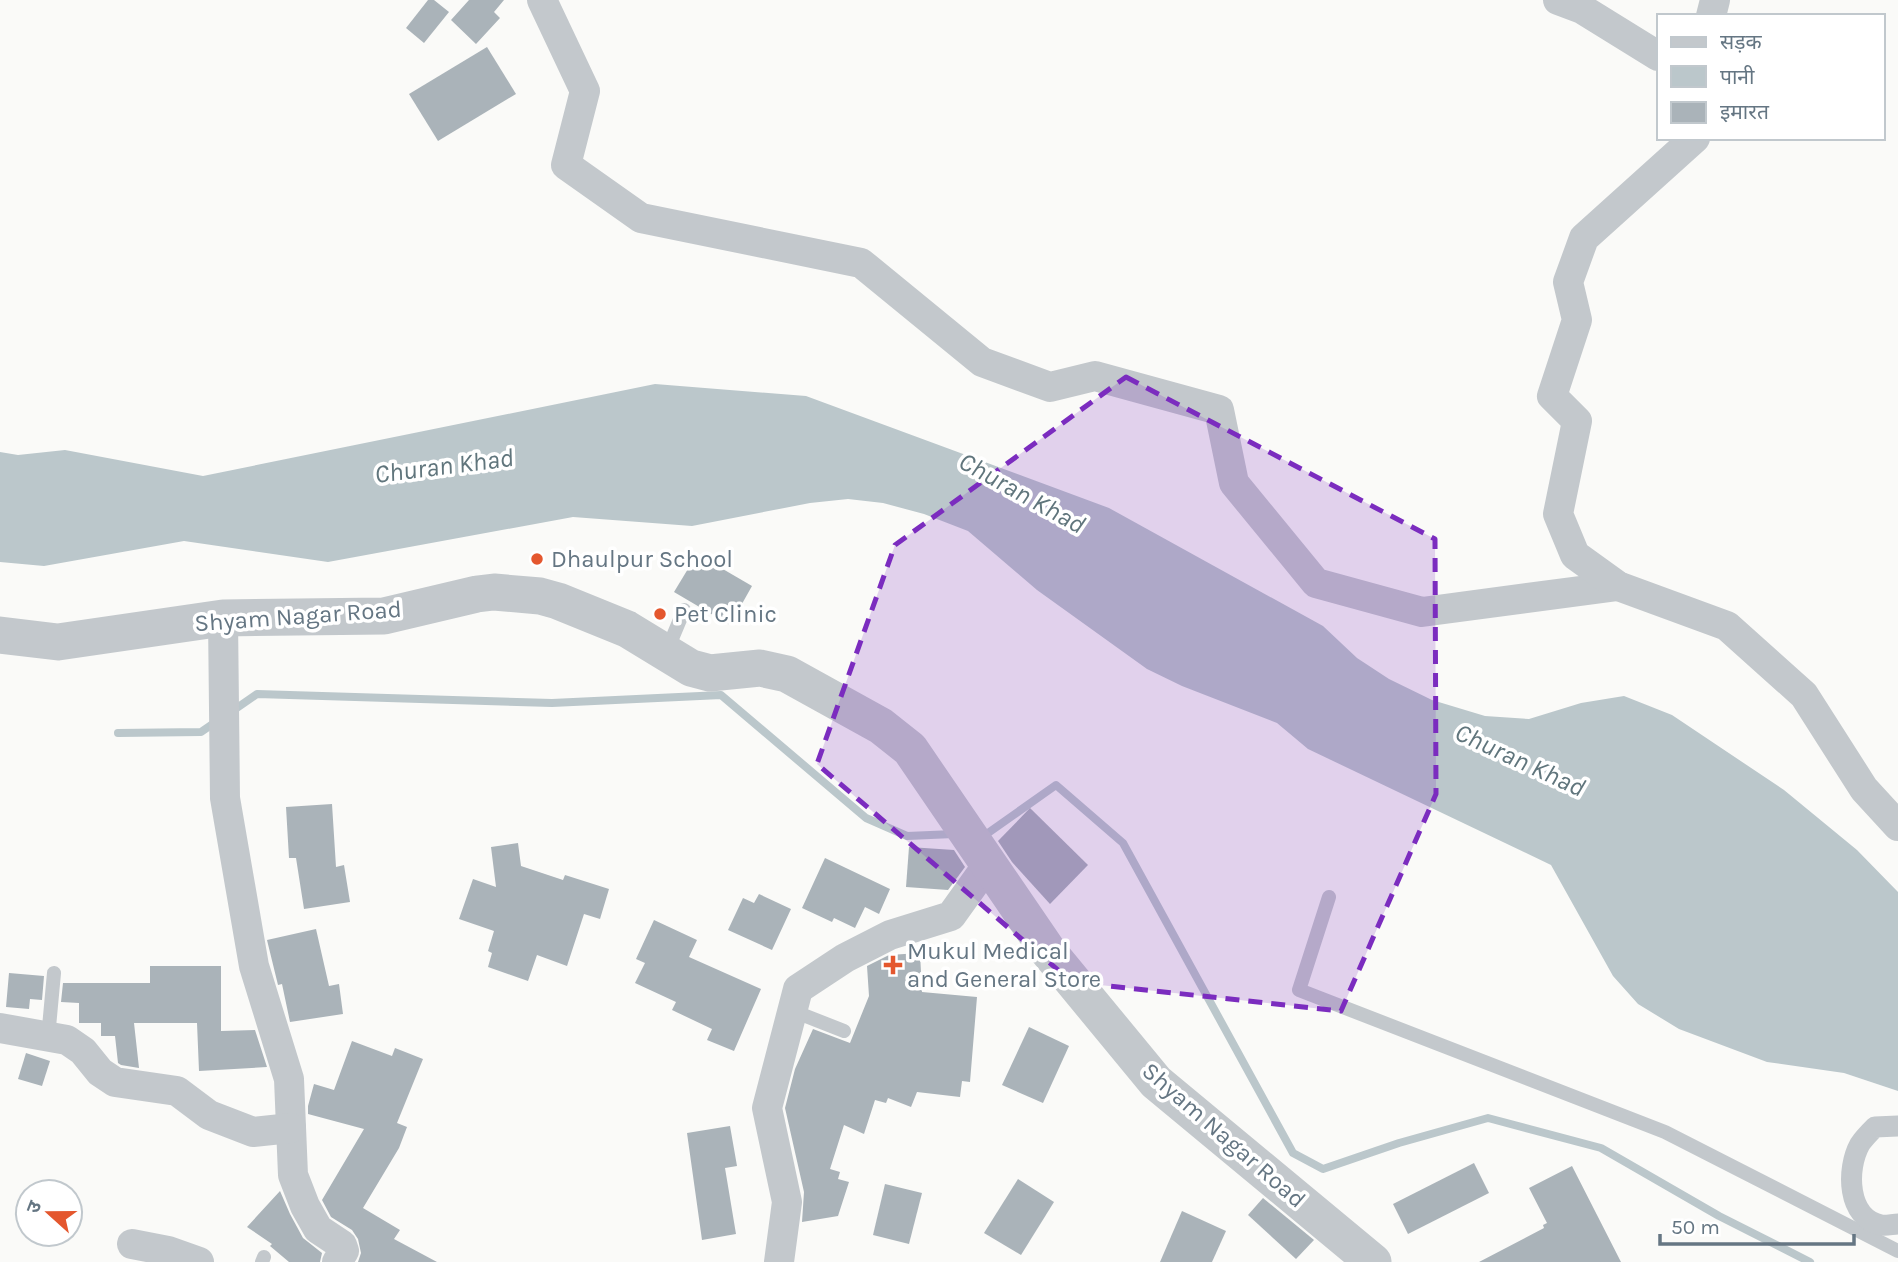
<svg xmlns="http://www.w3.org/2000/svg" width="1898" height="1262" font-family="Karla,'Noto Sans Devanagari',sans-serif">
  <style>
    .water { fill: #bbc7cb }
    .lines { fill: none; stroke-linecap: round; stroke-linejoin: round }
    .stream { stroke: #bbc7cb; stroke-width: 8 }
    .building { fill: #aab3b9 }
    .service { stroke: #c3c8cc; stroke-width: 14 }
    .pedestrian { stroke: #c3c8cc; stroke-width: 21 }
    .minor { stroke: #c3c8cc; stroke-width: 30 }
    .tertiary { stroke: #c3c8cc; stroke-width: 37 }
    .marked { fill: #7b2cbf; fill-opacity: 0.2; stroke: #7b2cbf; stroke-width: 5; stroke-dasharray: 14 9; stroke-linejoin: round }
    .poi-dot { fill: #e4572e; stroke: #fff; stroke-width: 2.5 }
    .labels { text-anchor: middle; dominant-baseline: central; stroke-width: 7; stroke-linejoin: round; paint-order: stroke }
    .poi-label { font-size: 24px; fill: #657683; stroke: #fff; text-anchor: start }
    .street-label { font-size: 24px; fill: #657683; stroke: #fff }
    .water-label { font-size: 26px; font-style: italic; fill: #60757c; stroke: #fff }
  </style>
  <rect width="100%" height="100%" fill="#fafaf8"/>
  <path class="water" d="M 655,384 L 806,396 L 1109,508 L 1323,626 L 1357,658 L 1389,679 L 1432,700 L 1485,716 L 1529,719 L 1581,703 L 1624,696 L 1672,715 L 1784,790 L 1857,850 L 1898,892 L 1898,1091 L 1844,1073 L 1767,1062 L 1679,1029 L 1638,1004 L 1613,976 L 1551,865 L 1308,749 L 1277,723 L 1182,686 L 1147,669 L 1037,590 L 968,531 L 924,514 L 883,503 L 848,499 L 810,503 L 692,526 L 573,517 L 328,562 L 184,541 L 44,566 L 0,562 L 0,452 L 18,455 L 65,450 L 203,476 Z"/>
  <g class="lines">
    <g class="stream">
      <path d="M 231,712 L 257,694 L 552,703 L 721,695 L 866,818 L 907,836 L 954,834"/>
      <path d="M 118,733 L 201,732 L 217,721"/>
      <path d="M 981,833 L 988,833 L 1056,785 L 1123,843 L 1293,1153 L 1323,1169 L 1399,1143 L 1488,1118 L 1601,1148 L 1719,1216 L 1810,1262"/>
    </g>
  </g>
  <g class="building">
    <path d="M 428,0 L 434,0 L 449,12 L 424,43 L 406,28 Z"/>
    <path d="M 469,0 L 504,0 L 494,12 L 500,18 L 476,44 L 451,20 Z"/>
    <path d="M 487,47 L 516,94 L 438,141 L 409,94 Z"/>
    <path d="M 697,554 L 752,586 L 730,625 L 674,592 Z"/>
    <path d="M 332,804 L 336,867 L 344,865 L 350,902 L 304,909 L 296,858 L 289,858 L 286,807 Z"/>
    <path d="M 1030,808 L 1088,865 L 1050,904 L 1012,862 L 998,841 Z"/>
    <path d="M 518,843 L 521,866 L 563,880 L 565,875 L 609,889 L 600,919 L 584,914 L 567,966 L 537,955 L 528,981 L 488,967 L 492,953 L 488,951 L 494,931 L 459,919 L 473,879 L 496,887 L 491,847 Z"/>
    <path d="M 909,847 L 954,850 L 965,867 L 948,890 L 906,887 Z"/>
    <path d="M 825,858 L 890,889 L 879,914 L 865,907 L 855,928 L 834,918 L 832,922 L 802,908 Z"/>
    <path d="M 759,894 L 791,909 L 772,950 L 728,930 L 743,898 L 754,903 Z"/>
    <path d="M 654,920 L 697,940 L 689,957 L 761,989 L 734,1051 L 707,1040 L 712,1029 L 672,1010 L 676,1002 L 635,983 L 645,963 L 636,959 Z"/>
    <path d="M 316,929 L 329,986 L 339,984 L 343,1014 L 290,1022 L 282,984 L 278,985 L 267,940 Z"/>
    <path d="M 920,953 L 922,992 L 977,997 L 970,1082 L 962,1081 L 960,1097 L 917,1092 L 911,1107 L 888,1098 L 886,1103 L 875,1100 L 864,1134 L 844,1125 L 830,1169 L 840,1172 L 838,1179 L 849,1182 L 838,1216 L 802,1222 L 804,1192 L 785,1108 L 795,1069 L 813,1029 L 850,1043 L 869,996 L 867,966 L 889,955 Z"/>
    <path d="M 150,966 L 221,966 L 221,1031 L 255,1030 L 267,1067 L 199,1071 L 197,1023 L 134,1023 L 139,1068 L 121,1065 L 118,1063 L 115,1036 L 101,1036 L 101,1023 L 79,1023 L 79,1003 L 61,1002 L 63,983 L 150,983 Z"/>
    <path d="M 9,973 L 44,976 L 42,1000 L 30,999 L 29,1009 L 6,1007 Z"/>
    <path d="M 1029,1027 L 1069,1046 L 1043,1103 L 1002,1085 Z"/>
    <path d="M 352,1041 L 392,1056 L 395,1048 L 423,1059 L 397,1123 L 407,1127 L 399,1148 L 363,1208 L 400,1230 L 394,1239 L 437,1262 L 358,1262 L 361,1253 L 358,1239 L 352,1230 L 331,1217 L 322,1200 L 364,1129 L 308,1114 L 308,1106 L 314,1084 L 334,1090 Z"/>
    <path d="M 26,1053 L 50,1061 L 42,1086 L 18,1079 Z"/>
    <path d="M 730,1126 L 737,1166 L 725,1168 L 736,1234 L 702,1240 L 687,1133 Z"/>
    <path d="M 1474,1163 L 1489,1193 L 1408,1234 L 1393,1204 Z"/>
    <path d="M 1572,1166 L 1621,1262 L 1479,1262 L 1544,1228 L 1543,1225 L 1547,1223 L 1529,1188 Z"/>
    <path d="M 1018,1179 L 1054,1202 L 1021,1255 L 984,1233 Z"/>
    <path d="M 885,1184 L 922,1193 L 909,1244 L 873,1235 Z"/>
    <path d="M 280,1191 L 290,1214 L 303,1238 L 322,1253 L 320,1262 L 289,1262 L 270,1246 L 272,1244 L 247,1227 Z"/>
    <path d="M 1263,1198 L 1314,1240 L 1296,1259 L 1248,1215 Z"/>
    <path d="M 1182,1211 L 1226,1231 L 1212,1262 L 1160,1262 Z"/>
  </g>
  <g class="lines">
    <g class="service">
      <path d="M 666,653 L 684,610"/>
      <path d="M 1329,897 L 1299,990 L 1665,1132 L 1898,1251"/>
      <path d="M 793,1011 L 844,1031"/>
      <path d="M 48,1038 L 54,973"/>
      <path d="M 262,1262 L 264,1257"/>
    </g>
    <path class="pedestrian" d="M 1898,1126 L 1875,1127 C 1870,1132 1864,1138 1860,1144 C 1846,1169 1847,1218 1881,1225 C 1886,1226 1893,1224 1898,1224"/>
    <g class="minor">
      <path d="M 542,0 L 585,91 L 566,165 L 641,218 L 861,263 L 982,362 L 1050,387 L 1095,376 L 1219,410 L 1234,483 L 1316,583 L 1422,612 L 1618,586"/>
      <path d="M 1558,0 L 1582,9 L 1658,56"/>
      <path d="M 1711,16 L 1715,0"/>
      <path d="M 1695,138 L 1584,238 L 1568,282 L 1577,320 L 1552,396 L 1577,421 L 1558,514 L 1575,555 L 1618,586 L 1727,626 L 1804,695 L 1864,789 L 1898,826"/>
      <path d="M 223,618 L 225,798 L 254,966 L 289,1079 L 293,1175 L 305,1206 L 318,1229 L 342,1245 L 344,1251 L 337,1262"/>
      <path d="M 0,1028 L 67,1040 L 83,1051 L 100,1072 L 115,1082 L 177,1091 L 209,1115 L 253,1132 L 291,1128"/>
      <path d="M 132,1244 L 168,1251 L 199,1262"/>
      <path d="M 779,1262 L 787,1202 L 767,1108 L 798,989 L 845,958 L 890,935 L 951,916 L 989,863"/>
    </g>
    <path class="tertiary" d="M 0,635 L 58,642 L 223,618 L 384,616 L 477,594 L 494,592 L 540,596 L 558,601 L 627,629 L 691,668 L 710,673 L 760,668 L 787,674 L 881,726 L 910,749 L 1048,951 L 1156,1082 L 1373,1262"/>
  </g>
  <path class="marked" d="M 1126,377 L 1435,539 L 1436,794 L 1341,1011 L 1072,982 L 817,764 L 895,545 Z"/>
  <g class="poi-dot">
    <circle cx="537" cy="559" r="7"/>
    <circle cx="660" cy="614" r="7"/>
    <path d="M889.5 954.5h7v7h7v7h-7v7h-7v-7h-7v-7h7z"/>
  </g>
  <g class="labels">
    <g class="poi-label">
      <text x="551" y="559">Dhaulpur School</text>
      <text x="674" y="614">Pet Clinic</text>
      <text x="907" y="951">Mukul Medical<tspan x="907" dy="28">and General Store</tspan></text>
    </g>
    <g class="street-label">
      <text transform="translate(298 616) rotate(-4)">Shyam Nagar Road</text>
      <text transform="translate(1224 1135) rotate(41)">Shyam Nagar Road</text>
    </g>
    <g class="water-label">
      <text transform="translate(444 466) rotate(-7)">Churan Khad</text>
      <text transform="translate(1022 493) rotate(29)">Churan Khad</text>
      <text transform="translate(1520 760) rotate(25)">Churan Khad</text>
    </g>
  </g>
  <rect x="1657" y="14" width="228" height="126" fill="#ffffff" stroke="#c1c8cd" stroke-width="2"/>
  <rect x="1671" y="37" width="35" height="10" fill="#c3c8cc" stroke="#c1c8cd" stroke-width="2"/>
  <text x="1720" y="49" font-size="21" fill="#657683">सड़क</text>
  <rect x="1671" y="66" width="35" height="21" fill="#bbc7cb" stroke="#c1c8cd" stroke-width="2"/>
  <text x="1720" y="84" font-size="21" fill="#657683">पानी</text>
  <rect x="1671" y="102" width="35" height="21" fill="#aab3b9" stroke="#c1c8cd" stroke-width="2"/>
  <text x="1720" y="119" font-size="21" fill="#657683">इमारत</text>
  <g transform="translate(49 1213) rotate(291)"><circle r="33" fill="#ffffff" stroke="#c1c8cd" stroke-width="2"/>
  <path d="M0-5L12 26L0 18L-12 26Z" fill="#e4572e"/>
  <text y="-10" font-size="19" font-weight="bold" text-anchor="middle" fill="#657683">उ</text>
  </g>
  <path d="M1660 1234v10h194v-10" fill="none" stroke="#657683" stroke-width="3.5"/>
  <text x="1671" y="1234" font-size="21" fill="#657683" stroke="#ffffff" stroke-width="5" paint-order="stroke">50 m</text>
</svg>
